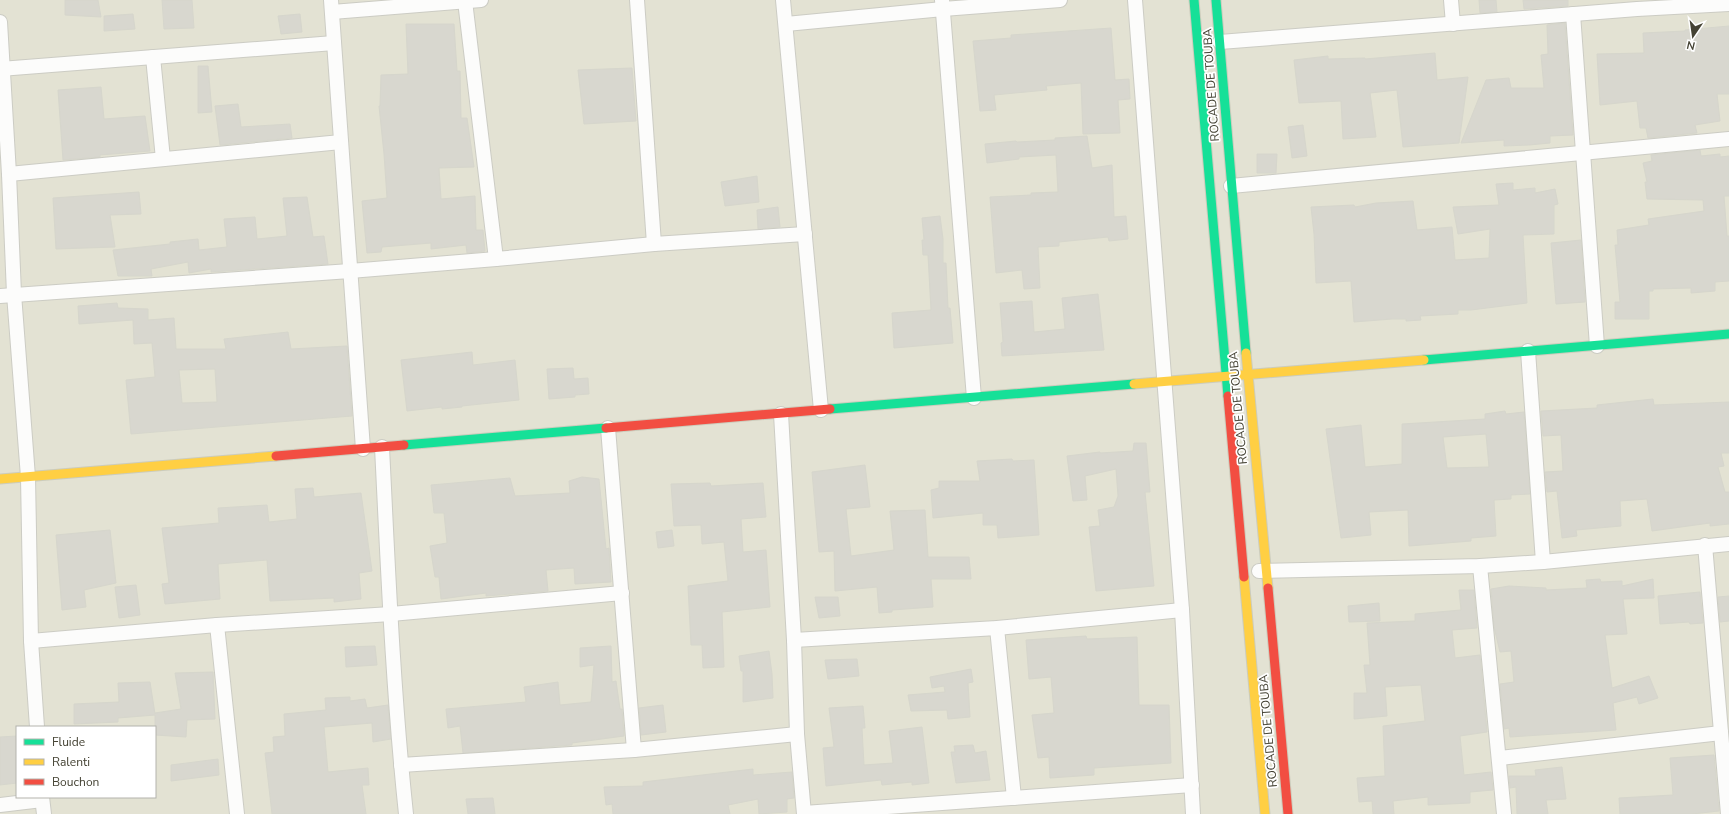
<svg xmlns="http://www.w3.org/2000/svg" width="1729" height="814" font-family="'Nunito Sans',sans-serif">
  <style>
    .residential { fill: #e3e2d3; fill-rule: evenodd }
    .building { fill: #d8d7cf; stroke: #d6d6cc; fill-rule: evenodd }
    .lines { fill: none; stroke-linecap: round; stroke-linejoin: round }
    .street-casing { stroke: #ccccc4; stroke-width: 16 }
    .fast-casing { stroke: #ccccbc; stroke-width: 11 }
    .slow-casing { stroke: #ccccbc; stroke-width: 11 }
    .jam-casing { stroke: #ccccbc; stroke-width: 11 }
    .street { stroke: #fcfcfb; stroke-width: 14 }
    .fast { stroke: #16e098; stroke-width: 9 }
    .slow { stroke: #ffcf43; stroke-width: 9 }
    .jam { stroke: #f24e42; stroke-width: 9 }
    .labels { text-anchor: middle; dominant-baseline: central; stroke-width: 3.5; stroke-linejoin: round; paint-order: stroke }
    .street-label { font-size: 12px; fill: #444233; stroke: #fff }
  </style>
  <rect width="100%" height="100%" fill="#eeeee6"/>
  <path class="residential" d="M 0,0 L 1729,0 L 1729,814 L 0,814 ZM 17,727 L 155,727 L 155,797 L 17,797 Z"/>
  <g class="building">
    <path d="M 65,0 L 98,0 L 101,17 L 65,15 Z"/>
    <path d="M 162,0 L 192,0 L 194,28 L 164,29 Z"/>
    <path d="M 1479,0 L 1496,0 L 1497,12 L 1480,13 Z"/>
    <path d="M 1523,0 L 1568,0 L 1568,6 L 1524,9 Z"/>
    <path d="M 133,14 L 135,29 L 104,31 L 104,16 Z"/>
    <path d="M 300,14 L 302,32 L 281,34 L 278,16 Z"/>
    <path d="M 1565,23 L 1573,135 L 1550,136 L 1550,143 L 1529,145 L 1504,146 L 1504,140 L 1461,143 L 1486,80 L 1509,78 L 1511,88 L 1544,88 L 1541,55 L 1548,54 L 1547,25 Z"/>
    <path d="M 406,24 L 454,24 L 457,71 L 460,71 L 461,118 L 467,118 L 474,167 L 439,168 L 441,199 L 475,196 L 476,230 L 483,230 L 485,251 L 467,253 L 466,245 L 431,249 L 431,243 L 382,247 L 381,252 L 367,253 L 362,201 L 387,198 L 384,154 L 379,106 L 380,106 L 381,75 L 408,74 Z"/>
    <path d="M 1729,26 L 1729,94 L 1717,94 L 1720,121 L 1695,125 L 1697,133 L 1648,138 L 1646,128 L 1640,128 L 1637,101 L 1600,105 L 1597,54 L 1644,53 L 1643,33 L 1685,31 L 1685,30 Z"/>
    <path d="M 1111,28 L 1115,80 L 1129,79 L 1130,99 L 1118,100 L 1120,133 L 1083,134 L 1081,83 L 1046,86 L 1047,90 L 994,95 L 996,110 L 980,111 L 973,41 L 1011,38 L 1011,35 Z"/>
    <path d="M 1435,53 L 1437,80 L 1468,77 L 1459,143 L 1403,147 L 1397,90 L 1370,93 L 1376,137 L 1343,139 L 1341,101 L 1299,103 L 1294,60 L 1328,56 L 1328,59 L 1365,58 L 1365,59 Z"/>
    <path d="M 198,66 L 208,66 L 212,112 L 198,113 Z"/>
    <path d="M 632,68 L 636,121 L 584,124 L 578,70 Z"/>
    <path d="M 101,87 L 104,119 L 145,116 L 150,151 L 100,155 L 100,157 L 63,160 L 58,90 Z"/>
    <path d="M 238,104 L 241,127 L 290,124 L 292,138 L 220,145 L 215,106 Z"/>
    <path d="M 1303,125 L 1307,156 L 1292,158 L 1288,127 Z"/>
    <path d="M 1087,136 L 1092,168 L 1112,165 L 1114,217 L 1126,216 L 1128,239 L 1109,241 L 1108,237 L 1059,242 L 1059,246 L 1038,247 L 1040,288 L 1024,289 L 1022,270 L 996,273 L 990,197 L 1031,195 L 1031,193 L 1058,192 L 1056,155 L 1019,157 L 1019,159 L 987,163 L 985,144 L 1016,141 L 1017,142 L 1055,140 L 1055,138 Z"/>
    <path d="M 1700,150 L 1701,156 L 1720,154 L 1720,157 L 1729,156 L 1729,196 L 1724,196 L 1727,236 L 1729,236 L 1729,281 L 1715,282 L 1715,291 L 1691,293 L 1691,288 L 1653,289 L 1653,291 L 1649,291 L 1649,319 L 1615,319 L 1615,302 L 1620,302 L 1615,245 L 1618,245 L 1617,230 L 1649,225 L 1648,219 L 1704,211 L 1703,200 L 1647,199 L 1645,182 L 1647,182 L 1643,163 L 1652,161 L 1651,155 Z"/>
    <path d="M 1257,154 L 1277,154 L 1276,173 L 1257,173 Z"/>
    <path d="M 757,176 L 759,202 L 725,206 L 721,182 Z"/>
    <path d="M 1513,183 L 1513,190 L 1535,188 L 1535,193 L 1555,189 L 1558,204 L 1554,205 L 1554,234 L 1523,235 L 1527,303 L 1471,310 L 1458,310 L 1458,314 L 1420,316 L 1421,320 L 1406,321 L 1406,319 L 1392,319 L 1354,322 L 1351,281 L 1316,283 L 1314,234 L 1311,207 L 1354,205 L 1355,207 L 1376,203 L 1413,201 L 1417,230 L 1452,227 L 1455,260 L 1489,258 L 1490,229 L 1458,234 L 1453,207 L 1499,205 L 1496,184 Z"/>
    <path d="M 139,192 L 141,214 L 110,215 L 115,247 L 56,249 L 53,198 Z"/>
    <path d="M 307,197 L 313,237 L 324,236 L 328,264 L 211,272 L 211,269 L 189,273 L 188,262 L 151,269 L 152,276 L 118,276 L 113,250 L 170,244 L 170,242 L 198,239 L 199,250 L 227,247 L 224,219 L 255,217 L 257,239 L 287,236 L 283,198 Z"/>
    <path d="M 778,207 L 780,227 L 758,229 L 757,210 Z"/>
    <path d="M 940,216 L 943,239 L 943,263 L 946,263 L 948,308 L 950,308 L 953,343 L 894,348 L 892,313 L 931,310 L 928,255 L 923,255 L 922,240 L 924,240 L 922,218 Z"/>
    <path d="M 1581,240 L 1585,302 L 1556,304 L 1551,243 Z"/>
    <path d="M 1098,294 L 1104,350 L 1002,356 L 1001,343 L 1003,342 L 1000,303 L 1032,301 L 1034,332 L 1065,329 L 1062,298 Z"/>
    <path d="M 117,303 L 118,308 L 148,309 L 148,320 L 174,318 L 176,349 L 226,349 L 224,339 L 288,332 L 291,349 L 347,346 L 352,416 L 131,434 L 126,380 L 155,377 L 152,343 L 134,344 L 133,320 L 79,324 L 78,306 ZM 215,369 L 217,402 L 182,403 L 179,370 Z"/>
    <path d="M 472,352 L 473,365 L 515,360 L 519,400 L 462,406 L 462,407 L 442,409 L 442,407 L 407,411 L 401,360 Z"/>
    <path d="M 573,368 L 574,379 L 588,378 L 589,394 L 575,395 L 575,397 L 549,399 L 547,369 Z"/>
    <path d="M 1653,399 L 1654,405 L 1729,402 L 1729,453 L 1721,453 L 1724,466 L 1718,467 L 1725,492 L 1729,492 L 1729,524 L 1710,526 L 1710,523 L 1652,531 L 1647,499 L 1620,501 L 1621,526 L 1576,530 L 1577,536 L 1562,538 L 1557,491 L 1547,492 L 1545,472 L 1563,471 L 1561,435 L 1543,436 L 1541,411 L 1597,408 L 1597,405 Z"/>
    <path d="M 1505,411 L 1506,414 L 1524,412 L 1530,494 L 1511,495 L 1511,499 L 1494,500 L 1496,536 L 1471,538 L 1471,541 L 1409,546 L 1408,510 L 1369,512 L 1371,535 L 1341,538 L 1326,429 L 1361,425 L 1365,467 L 1402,464 L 1402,424 L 1485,419 L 1485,414 ZM 1486,434 L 1489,467 L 1447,468 L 1443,437 Z"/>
    <path d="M 1134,443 L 1146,443 L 1150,492 L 1145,492 L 1154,586 L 1096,591 L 1089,527 L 1100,526 L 1098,510 L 1114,507 L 1118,496 L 1116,469 L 1085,476 L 1087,500 L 1073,501 L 1067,456 L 1100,452 L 1100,453 L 1133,451 Z"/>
    <path d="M 1012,459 L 1013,461 L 1034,460 L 1039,535 L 998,538 L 997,525 L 983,525 L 983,513 L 933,518 L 931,490 L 939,488 L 939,481 L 980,481 L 977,461 Z"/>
    <path d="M 865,465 L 870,507 L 846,509 L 851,556 L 894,550 L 890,511 L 925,510 L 928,557 L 969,557 L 971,579 L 931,579 L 933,607 L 892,610 L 892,612 L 879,613 L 877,587 L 835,591 L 834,551 L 819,552 L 812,472 Z"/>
    <path d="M 582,477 L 599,479 L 606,549 L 609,548 L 611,582 L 575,584 L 574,568 L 546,570 L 548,591 L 486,596 L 486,593 L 441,599 L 439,577 L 435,577 L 430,546 L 447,543 L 444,513 L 434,513 L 431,485 L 510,478 L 515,496 L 570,493 L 569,481 Z"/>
    <path d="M 710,483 L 711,486 L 763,483 L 766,517 L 741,519 L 743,552 L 766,550 L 770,607 L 722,612 L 724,667 L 703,668 L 702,645 L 691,645 L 688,586 L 728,581 L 724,542 L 702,544 L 701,525 L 674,526 L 671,484 Z"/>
    <path d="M 313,488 L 314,497 L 361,493 L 372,571 L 359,573 L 361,599 L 334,602 L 334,598 L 270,601 L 267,560 L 218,564 L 220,599 L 165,604 L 162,584 L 169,583 L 162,528 L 219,523 L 218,508 L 267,505 L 269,522 L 297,519 L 295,489 Z"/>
    <path d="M 110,530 L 116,583 L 84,590 L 86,607 L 62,610 L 56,535 Z"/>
    <path d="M 672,530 L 674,546 L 658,548 L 656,532 Z"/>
    <path d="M 1600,579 L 1601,582 L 1622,581 L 1622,586 L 1653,579 L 1654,598 L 1623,599 L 1627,634 L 1605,635 L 1612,688 L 1649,676 L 1658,698 L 1639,704 L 1637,697 L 1613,703 L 1616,730 L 1510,737 L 1509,728 L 1504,729 L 1500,684 L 1514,682 L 1511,651 L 1500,652 L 1494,627 L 1491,589 L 1509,586 L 1546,588 L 1546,590 L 1587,588 L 1586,580 Z"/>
    <path d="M 136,585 L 140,615 L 119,618 L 115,587 Z"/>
    <path d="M 1459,590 L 1474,590 L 1477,628 L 1452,630 L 1455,658 L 1480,655 L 1487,732 L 1460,736 L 1464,775 L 1491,772 L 1493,790 L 1470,792 L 1470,803 L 1428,805 L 1428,797 L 1393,801 L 1394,814 L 1373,814 L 1372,801 L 1359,802 L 1357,778 L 1385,776 L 1383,726 L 1425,721 L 1421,685 L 1385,687 L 1387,716 L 1354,719 L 1354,693 L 1367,693 L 1364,665 L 1370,665 L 1367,623 L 1415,621 L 1415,614 L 1461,610 Z"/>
    <path d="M 1700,592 L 1703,623 L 1690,624 L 1689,622 L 1660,624 L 1658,596 Z"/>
    <path d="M 1729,596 L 1729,621 L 1720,622 L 1718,597 Z"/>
    <path d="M 815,597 L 838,597 L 840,616 L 819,618 Z"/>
    <path d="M 1379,603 L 1380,621 L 1349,622 L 1348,606 Z"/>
    <path d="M 1086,636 L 1087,639 L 1137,637 L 1139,705 L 1169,705 L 1171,763 L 1094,768 L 1094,775 L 1050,778 L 1049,757 L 1038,758 L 1032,715 L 1054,713 L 1051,677 L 1029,679 L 1026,640 Z"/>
    <path d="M 375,646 L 377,665 L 346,667 L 345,647 Z"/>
    <path d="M 611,646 L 612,682 L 616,681 L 620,709 L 622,709 L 624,736 L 572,743 L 572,745 L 463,753 L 460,726 L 448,728 L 446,709 L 526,702 L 524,687 L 558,682 L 560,705 L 591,702 L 594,665 L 580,667 L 580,648 Z"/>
    <path d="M 769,651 L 772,674 L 773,698 L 743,702 L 743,671 L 741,671 L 739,656 Z"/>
    <path d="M 857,659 L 859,676 L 828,679 L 825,660 Z"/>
    <path d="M 971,669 L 973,682 L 968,683 L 970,717 L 948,719 L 947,710 L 911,711 L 908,695 L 945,692 L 944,686 L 932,688 L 930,677 Z"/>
    <path d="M 213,672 L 215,719 L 187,720 L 186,737 L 155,735 L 155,715 L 118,718 L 118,722 L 74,724 L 74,704 L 119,702 L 118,683 L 150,682 L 155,714 L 155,713 L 181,709 L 175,673 Z"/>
    <path d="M 350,697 L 350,701 L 365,699 L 367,708 L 388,705 L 391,739 L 373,742 L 372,723 L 324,727 L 328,772 L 368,768 L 369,785 L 362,785 L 366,814 L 272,814 L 265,753 L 274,752 L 273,737 L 285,736 L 284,714 L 326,710 L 325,698 Z"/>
    <path d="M 663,705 L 666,732 L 641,735 L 639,708 Z"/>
    <path d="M 863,706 L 865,728 L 862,728 L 864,765 L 893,763 L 889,731 L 922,727 L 929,783 L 912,785 L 912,782 L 882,785 L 881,780 L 826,786 L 823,748 L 834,747 L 829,708 Z"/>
    <path d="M 17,736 L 17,783 L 0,785 L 0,737 Z"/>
    <path d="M 973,745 L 975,753 L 986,751 L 990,780 L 956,783 L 951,752 L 955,752 L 954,746 Z"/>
    <path d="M 1714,755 L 1719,811 L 1692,814 L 1620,814 L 1619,798 L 1673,795 L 1670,758 Z"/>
    <path d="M 218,759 L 219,775 L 171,781 L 171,765 Z"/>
    <path d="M 1562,767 L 1566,799 L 1546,800 L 1548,814 L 1517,814 L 1516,787 L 1510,788 L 1509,776 L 1536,776 L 1535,770 Z"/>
    <path d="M 753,769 L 753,775 L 792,772 L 794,798 L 787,799 L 787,812 L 759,814 L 758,799 L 728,805 L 730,814 L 613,814 L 612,804 L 606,805 L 604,787 L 643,786 L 643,782 Z"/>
    <path d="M 493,798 L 495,814 L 468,814 L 466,799 Z"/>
  </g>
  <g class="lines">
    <g class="street-casing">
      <g id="street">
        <path d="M 331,0 L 363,449"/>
        <path d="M 637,0 L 654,244"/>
        <path d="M 783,0 L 821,410"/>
        <path d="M 942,0 L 974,398"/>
        <path d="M 1135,0 L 1182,610 L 1193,814"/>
        <path d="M 1451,0 L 1453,24"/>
        <path d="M 465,1 L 496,259"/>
        <path d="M 332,12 L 481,0"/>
        <path d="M 1573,14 L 1597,346"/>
        <path d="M 0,22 L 9,174 L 14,294 L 28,477 L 31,641 L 37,727"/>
        <path d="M 786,24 L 943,9 L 1060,0"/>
        <path d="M 1220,42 L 1637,9 L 1729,4"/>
        <path d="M 153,57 L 163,159"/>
        <path d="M 0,69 L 334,43"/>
        <path d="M 9,174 L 341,142"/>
        <path d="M 1231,186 L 1729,139"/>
        <path d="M 0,296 L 350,271 L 496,259 L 654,244 L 805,234"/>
        <path d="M 1528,351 L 1543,562"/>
        <path d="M 781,414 L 794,640 L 797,734 L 804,814"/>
        <path d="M 608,428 L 634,750"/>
        <path d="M 382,447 C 388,569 393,692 406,814"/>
        <path d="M 1705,545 L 1728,814"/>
        <path d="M 1480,566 L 1504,814"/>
        <path d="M 1259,571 L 1480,566 L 1543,562 L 1729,544"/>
        <path d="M 217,625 L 237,814"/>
        <path d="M 997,628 L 1014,798"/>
        <path d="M 794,640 L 997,628 L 1182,610"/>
        <path d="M 31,641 L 217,625 L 391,614 L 622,593"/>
        <path d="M 1500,758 L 1721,733"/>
        <path d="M 401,765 L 634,750 L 797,734"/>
        <path d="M 42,797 L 44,814"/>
        <path d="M 0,805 L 42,800"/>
        <path d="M 804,813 L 1192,785"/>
      </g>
    </g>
    <g class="fast-casing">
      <g id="fast">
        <path d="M 1194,0 L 1228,396"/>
        <path d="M 1216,0 L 1246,353"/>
        <path d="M 1424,360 L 1729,334"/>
        <path d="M 830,409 L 1134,384"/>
        <path d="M 404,445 L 606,428"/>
      </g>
    </g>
    <g class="slow-casing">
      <g id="slow">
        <path d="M 1246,353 L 1268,588"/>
        <path d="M 1134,384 L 1424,360"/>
        <path d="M 0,479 L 276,456"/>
        <path d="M 1244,577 L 1265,814"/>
      </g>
    </g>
    <g class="jam-casing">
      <g id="jam">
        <path d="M 1228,396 L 1244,577"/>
        <path d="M 606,428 L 830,409"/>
        <path d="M 276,456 L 404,445"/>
        <path d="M 1268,588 L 1288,814"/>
      </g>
    </g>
    <use href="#street" class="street"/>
    <use href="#fast" class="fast"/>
    <use href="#slow" class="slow"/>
    <use href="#jam" class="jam"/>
  </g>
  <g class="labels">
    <g class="street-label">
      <text transform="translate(1211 85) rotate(-94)">ROCADE DE TOUBA</text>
      <text transform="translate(1238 408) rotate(-95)">ROCADE DE TOUBA</text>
      <text transform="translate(1268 731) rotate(-95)">ROCADE DE TOUBA</text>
    </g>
  </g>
  <rect x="16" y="726" width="140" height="72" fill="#ffffff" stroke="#b4b3ad"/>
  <rect x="24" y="739" width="20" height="6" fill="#16e098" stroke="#b4b3ad"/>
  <text x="52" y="746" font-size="12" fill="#444233">Fluide</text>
  <rect x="24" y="759" width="20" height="6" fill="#ffcf43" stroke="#b4b3ad"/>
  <text x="52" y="766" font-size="12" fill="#444233">Ralenti</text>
  <rect x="24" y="779" width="20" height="6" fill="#f24e42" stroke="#b4b3ad"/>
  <text x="52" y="786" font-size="12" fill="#444233">Bouchon</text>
  <g transform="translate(1693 36) rotate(193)" stroke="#ffffff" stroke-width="3" paint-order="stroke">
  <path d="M0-3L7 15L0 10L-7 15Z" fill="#444233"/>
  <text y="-6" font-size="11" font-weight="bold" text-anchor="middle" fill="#444233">N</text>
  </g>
</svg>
